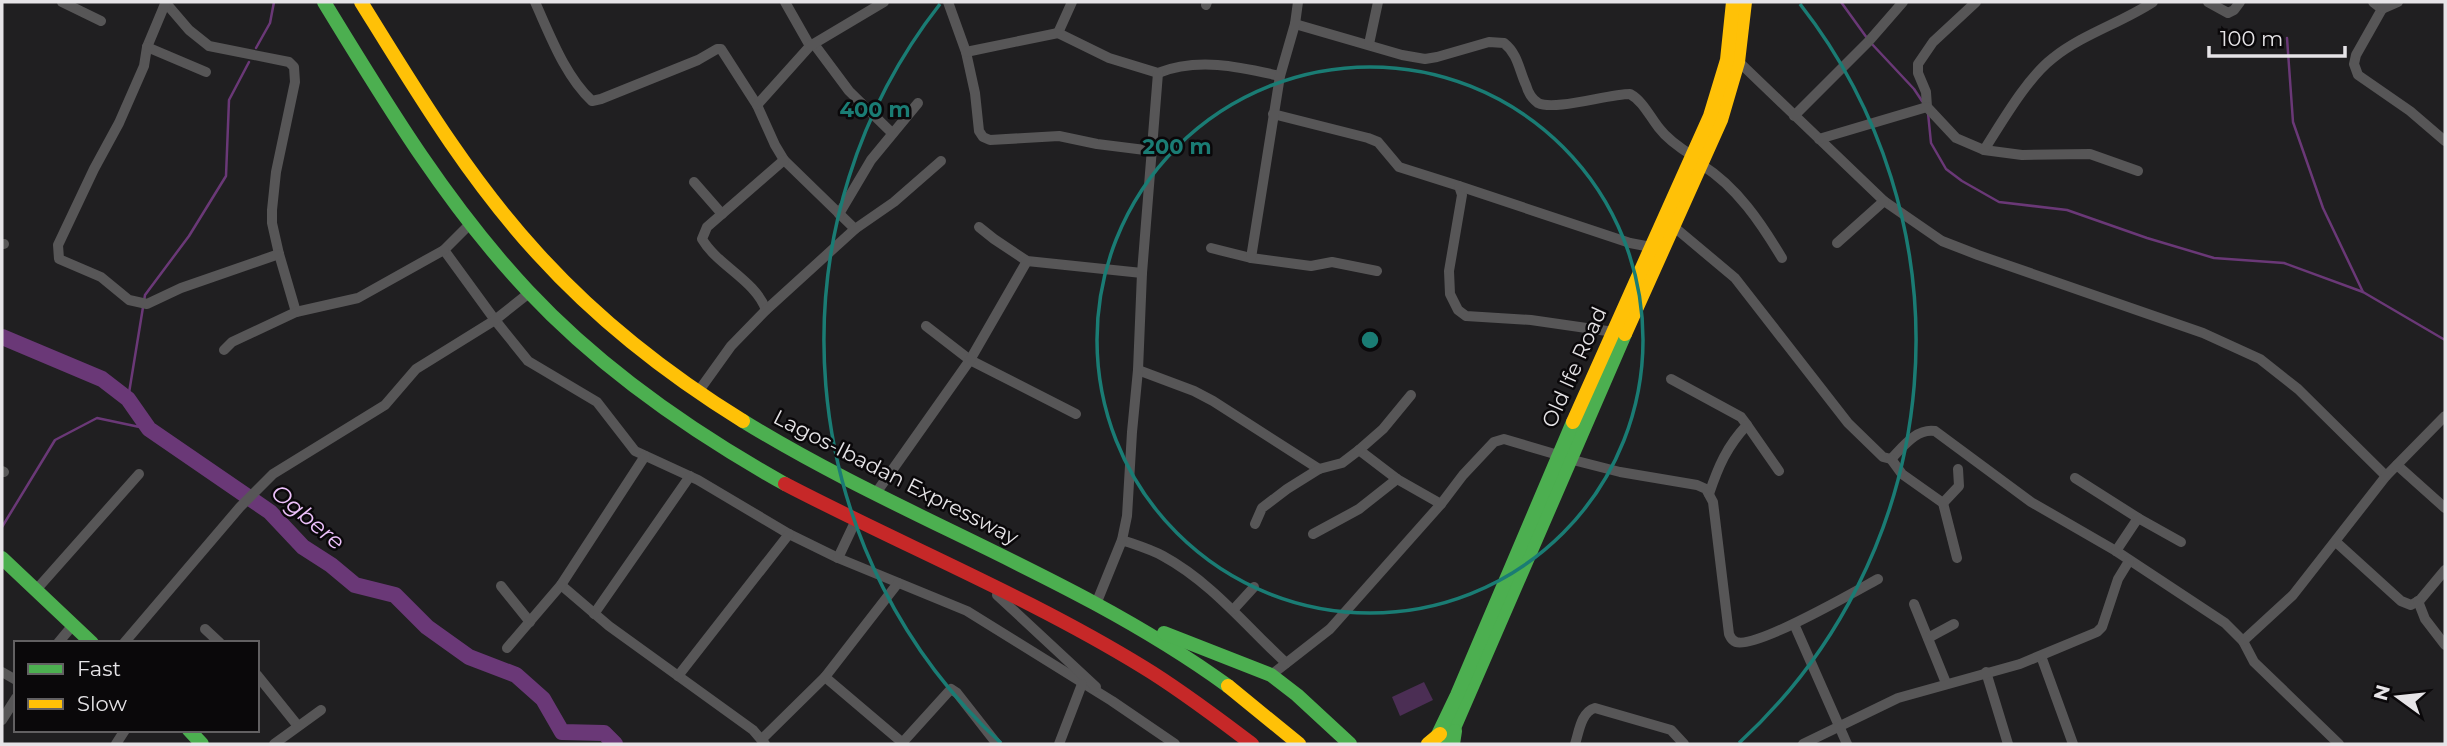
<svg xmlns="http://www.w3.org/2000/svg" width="2447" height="746" font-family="Montserrat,sans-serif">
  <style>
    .park { fill: #4b2e54 }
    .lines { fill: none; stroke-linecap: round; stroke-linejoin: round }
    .stream { stroke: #6a3877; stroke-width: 2.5 }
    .river { stroke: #6a3877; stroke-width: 16 }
    .street { stroke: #575657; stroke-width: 10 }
    .fast { stroke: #4caf50; stroke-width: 14 }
    .slow { stroke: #ffc107; stroke-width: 14 }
    .jam { stroke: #c62828; stroke-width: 14 }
    .ring { fill: none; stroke: #1a7c74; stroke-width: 3.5 }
    .labels { text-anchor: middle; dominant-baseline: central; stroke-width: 5; stroke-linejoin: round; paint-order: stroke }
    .street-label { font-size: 21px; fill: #e6e4e7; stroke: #0a080a }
    .water-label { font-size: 23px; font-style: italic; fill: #edc1fb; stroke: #0a080a }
    .centre { fill: #1a7c74; stroke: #0a080a; stroke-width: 3.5 }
    .ring-label { font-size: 21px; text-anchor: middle; font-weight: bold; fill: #1a7c74; stroke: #0a080a; stroke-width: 5; stroke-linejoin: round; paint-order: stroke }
  </style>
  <rect width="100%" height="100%" fill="#201f21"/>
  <path class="park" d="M 1424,682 L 1433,700 L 1400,716 L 1392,697 Z"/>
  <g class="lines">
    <g class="stream">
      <path d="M 1841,2 L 1867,38"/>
      <path d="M 2287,38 L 2293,122 L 2323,208 L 2363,292"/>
      <path d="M 1871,43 L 1914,89 L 1922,101"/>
      <path d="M 256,48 L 270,23 L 274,2"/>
      <path d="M 1928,113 L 1931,143 L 1946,169 L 1962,181 L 1999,202 L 2067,210 L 2147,238 L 2214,258 L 2284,263 L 2363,292 L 2445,340"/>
      <path d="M 128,399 L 145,295 L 189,236 L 226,176 L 229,100 L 249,62"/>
      <path d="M 2,527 L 55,440 L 97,418 L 149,429"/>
    </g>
    <path class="river" d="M 2,337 L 102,379 L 128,399 L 149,429 L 270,512 L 303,547 L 331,565 L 355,585 L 395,595 L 427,627 L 469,657 L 516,675 L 543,699 L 562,732 L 604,733 L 615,744"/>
    <g class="street">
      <path d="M 62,2 L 101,21"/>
      <path d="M 165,2 L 189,30 L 209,46 L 289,62 L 294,67 L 295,82 L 276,172 L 272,210 L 272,223 L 279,254 L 296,312"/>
      <path d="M 535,2 C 550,35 565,76 592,101 L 601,99 L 698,60 L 717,49 L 721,49 L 757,105 L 775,145 L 784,160 L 855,229"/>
      <path d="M 785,2 L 810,46"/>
      <path d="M 948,2 L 966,52 L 975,93 L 979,131 L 983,137 L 990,140 L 1059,136 L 1097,144 L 1153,151"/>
      <path d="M 1976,2 L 1933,42 L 1918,64 L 1918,73 L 1926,92 L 1927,107 L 1956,138 L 1984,150 L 2022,155 L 2090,154 L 2138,171"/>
      <path d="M 2208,2 L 2228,13 L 2234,10 L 2240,2"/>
      <path d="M 2373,2 L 2382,9 L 2356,55 L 2354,64 L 2358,75 L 2410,111 L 2445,141"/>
      <path d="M 165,4 L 147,47 L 144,66 L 119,123 L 94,169 L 58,245 L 59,259 L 101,277 L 129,300 L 147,304 L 181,288 L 279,254"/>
      <path d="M 1206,5 L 1207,2"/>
      <path d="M 2382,9 L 2398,2"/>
      <path d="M 1295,24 L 1402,55 L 1425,59 L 1437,57 L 1489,42 L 1504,43 C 1518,54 1519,70 1526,85 C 1528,92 1532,99 1538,103 C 1555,111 1608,94 1630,94 C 1643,101 1650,117 1659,128 C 1668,140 1680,148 1693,156"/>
      <path d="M 1058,33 L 1072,2"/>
      <path d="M 814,44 L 849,91 L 892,133"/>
      <path d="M 1369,44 L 1378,2"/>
      <path d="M 147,47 L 206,72"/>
      <path d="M 966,52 L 1058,33 L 1109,58 L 1158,73 C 1198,57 1240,67 1280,76"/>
      <path d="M 1739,62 L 1884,201 L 1942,241 L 1978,255 L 2203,333 L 2260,359 L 2298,389 L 2386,476"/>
      <path d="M 757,105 L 810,46 L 884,2"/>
      <path d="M 1273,114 L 1368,138 L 1378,142 L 1399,167 L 1459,186 L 1462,195 L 1449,271 L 1450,294 L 1458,310 L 1466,316 L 1531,320 L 1614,332"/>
      <path d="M 1794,116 L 1869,41 L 1903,2"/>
      <path d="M 1819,139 L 1927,107"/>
      <path d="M 1984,150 C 2002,122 2027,78 2053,58 C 2083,34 2121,23 2153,2"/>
      <path d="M 1702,165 C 1737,187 1761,223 1782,258"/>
      <path d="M 694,182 L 722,214"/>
      <path d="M 1459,186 L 1630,243 L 1651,247"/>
      <path d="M 839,214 L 871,160 L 918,103"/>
      <path d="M 471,223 L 444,250 L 495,320 L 528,361 L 597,402 L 635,451 L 698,480 L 789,534 L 838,558 L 967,611 L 1112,701 L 1175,744"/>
      <path d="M 1673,226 L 1735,278 L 1848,423 L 1883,457 L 1891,459 C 1903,447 1916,428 1935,431 L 2031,502 L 2116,551 L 2225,623 L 2243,641 L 2254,662 L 2339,744"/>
      <path d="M 979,227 L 994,239 L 1027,261 L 1142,273"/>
      <path d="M 1837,243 L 1884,201"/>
      <path d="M 2,244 L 4,244"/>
      <path d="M 1211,248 L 1251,258 L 1311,266 L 1332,262 L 1377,271"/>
      <path d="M 1251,258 L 1280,76 L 1295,24 L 1298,2"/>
      <path d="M 766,310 C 755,280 718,266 702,239 L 707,227 L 784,160"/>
      <path d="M 926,326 L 970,360 L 1076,414"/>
      <path d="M 224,350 L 232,342 L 296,312 L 358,298 L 444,250"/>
      <path d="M 1138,370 L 1194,391 L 1213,401 L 1319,469"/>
      <path d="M 1671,379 L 1741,417 L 1747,425 C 1727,446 1718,467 1709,494"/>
      <path d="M 698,392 L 731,346 L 766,310 L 855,229 L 894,202 L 941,161"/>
      <path d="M 1747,425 L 1779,471"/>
      <path d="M 1359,450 L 1397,479 L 1441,504"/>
      <path d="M 1569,459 L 1620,472 L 1697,485 L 1706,489 L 1713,502 L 1729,634 C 1731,638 1731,640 1736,642 C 1756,649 1856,591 1878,579"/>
      <path d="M 1891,459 L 1902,474 L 1943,503 L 1957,558"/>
      <path d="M 2397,465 L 2445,508"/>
      <path d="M 2,471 L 4,472"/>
      <path d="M 2075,478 L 2138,518"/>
      <path d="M 876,493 L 970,360 L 1027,261"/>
      <path d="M 1943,503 L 1959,486 L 1958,469"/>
      <path d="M 1255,524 L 1262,508 L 1287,489 L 1319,469 L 1342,463 L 1359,450 L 1383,429 L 1411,395"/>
      <path d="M 1313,534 L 1359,509 L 1397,479"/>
      <path d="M 1122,540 C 1136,545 1150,549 1163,556 C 1211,582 1246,626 1286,663"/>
      <path d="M 2336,542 L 2401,601 L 2411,605 L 2420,600 L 2445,570"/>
      <path d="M 2116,551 L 2138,518 L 2181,542"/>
      <path d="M 838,558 L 856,520"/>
      <path d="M 561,585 L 609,626 L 753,730 L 765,744"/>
      <path d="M 501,586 L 530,622"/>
      <path d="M 36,590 L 139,474"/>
      <path d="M 997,595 L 1096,687"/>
      <path d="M 2418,601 L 2425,619 L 2445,645"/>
      <path d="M 1096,604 L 1122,540 L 1127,516 L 1132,432 L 1138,370 L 1142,273 L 1158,73"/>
      <path d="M 1914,604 L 1946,683"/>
      <path d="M 1233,610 L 1254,587"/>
      <path d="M 594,614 L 690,476"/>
      <path d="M 1794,624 L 1847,744"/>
      <path d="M 205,629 L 220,643"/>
      <path d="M 1928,638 L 1954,624"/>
      <path d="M 2243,641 L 2293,595 L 2386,476 L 2445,416"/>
      <path d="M 58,643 L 73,625"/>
      <path d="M 124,643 L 240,507 L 273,474 L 385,405 L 416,369 L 495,320 L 529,293"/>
      <path d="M 507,648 L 561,585 L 645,456"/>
      <path d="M 2041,656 L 2073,744"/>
      <path d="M 2,672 L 16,680"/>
      <path d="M 1986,672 L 2008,744"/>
      <path d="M 257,675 L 298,726"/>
      <path d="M 1271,675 L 1330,629 L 1441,504 L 1463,475 L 1494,442 L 1504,439 L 1558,455"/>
      <path d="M 678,676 L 789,534"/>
      <path d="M 825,677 L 904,744"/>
      <path d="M 2,720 L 16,698"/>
      <path d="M 762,739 L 825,677 L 898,583"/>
      <path d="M 902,743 L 951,689 L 957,693 L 997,744"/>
      <path d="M 116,744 L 125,730"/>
      <path d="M 274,744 L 321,710"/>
      <path d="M 1059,744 L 1082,684"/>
      <path d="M 1575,744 C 1579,732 1581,712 1595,708 L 1671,730 L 1684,744"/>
      <path d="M 1803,744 L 1898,698 L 2020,664 L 2097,632 L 2102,627 L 2118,579 L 2129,561"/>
    </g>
    <g class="fast">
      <path d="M 324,2 C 385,102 447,205 528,291 C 602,370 692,432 785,484"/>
      <path d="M 743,421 C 900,518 1078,577 1228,686"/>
      <path d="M 2,558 L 92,643"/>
      <path d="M 1164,633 L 1271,675 L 1297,695 L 1350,744"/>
      <path d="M 189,730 L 202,744"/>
      <path d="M 1448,742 L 1625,334"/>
      <path d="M 1434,743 L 1457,695 L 1573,422"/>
      <path d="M 1453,744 L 1455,731"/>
    </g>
    <g class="slow">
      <path d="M 361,2 C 415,89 468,178 538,254 C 597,319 667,374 743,421"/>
      <path d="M 1625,334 L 1721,120 L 1738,62 L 1745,2"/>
      <path d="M 1573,422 L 1710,116 L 1727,60 L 1733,2"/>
      <path d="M 1228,686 L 1299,744"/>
      <path d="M 1428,744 L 1440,734"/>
    </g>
    <path class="jam" d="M 785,484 C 904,546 1029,597 1143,667 C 1181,690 1216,717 1252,744"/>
  </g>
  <g class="ring">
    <circle cx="1370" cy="340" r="273"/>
    <path d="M1001 743A546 546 0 0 1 940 4M1800 4A546 546 0 0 1 1739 743"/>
  </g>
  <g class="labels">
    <g class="street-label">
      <text transform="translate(1574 367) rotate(-66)">Old Ife Road</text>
      <text transform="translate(896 477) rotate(27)">Lagos-Ibadan Expressway</text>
    </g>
    <g class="water-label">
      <text transform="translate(308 517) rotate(40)">Ogbere</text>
    </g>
  </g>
  <circle cx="1370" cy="340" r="10" class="centre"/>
  <g class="ring-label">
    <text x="875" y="117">400 m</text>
    <text x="1177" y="154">200 m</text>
  </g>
  <rect width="2447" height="746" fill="none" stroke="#e6e4e7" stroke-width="7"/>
  <rect x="14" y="641" width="245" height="91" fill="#0a080a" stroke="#626062" stroke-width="2"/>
  <rect x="28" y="664" width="35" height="10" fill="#4caf50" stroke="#626062" stroke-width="2"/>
  <text x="77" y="676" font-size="21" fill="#e6e4e7">Fast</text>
  <rect x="28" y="699" width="35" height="10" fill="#ffc107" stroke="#626062" stroke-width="2"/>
  <text x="77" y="711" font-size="21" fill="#e6e4e7">Slow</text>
  <g transform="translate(2398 697) rotate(285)" stroke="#0a080a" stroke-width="5" paint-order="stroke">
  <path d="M0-5L12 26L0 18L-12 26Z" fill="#e6e4e7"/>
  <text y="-10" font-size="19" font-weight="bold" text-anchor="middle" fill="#e6e4e7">N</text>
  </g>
  <path d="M2209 46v10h136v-10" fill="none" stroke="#e6e4e7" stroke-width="3.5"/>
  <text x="2220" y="46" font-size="21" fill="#e6e4e7" stroke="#0a080a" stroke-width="5" paint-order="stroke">100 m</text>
</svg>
